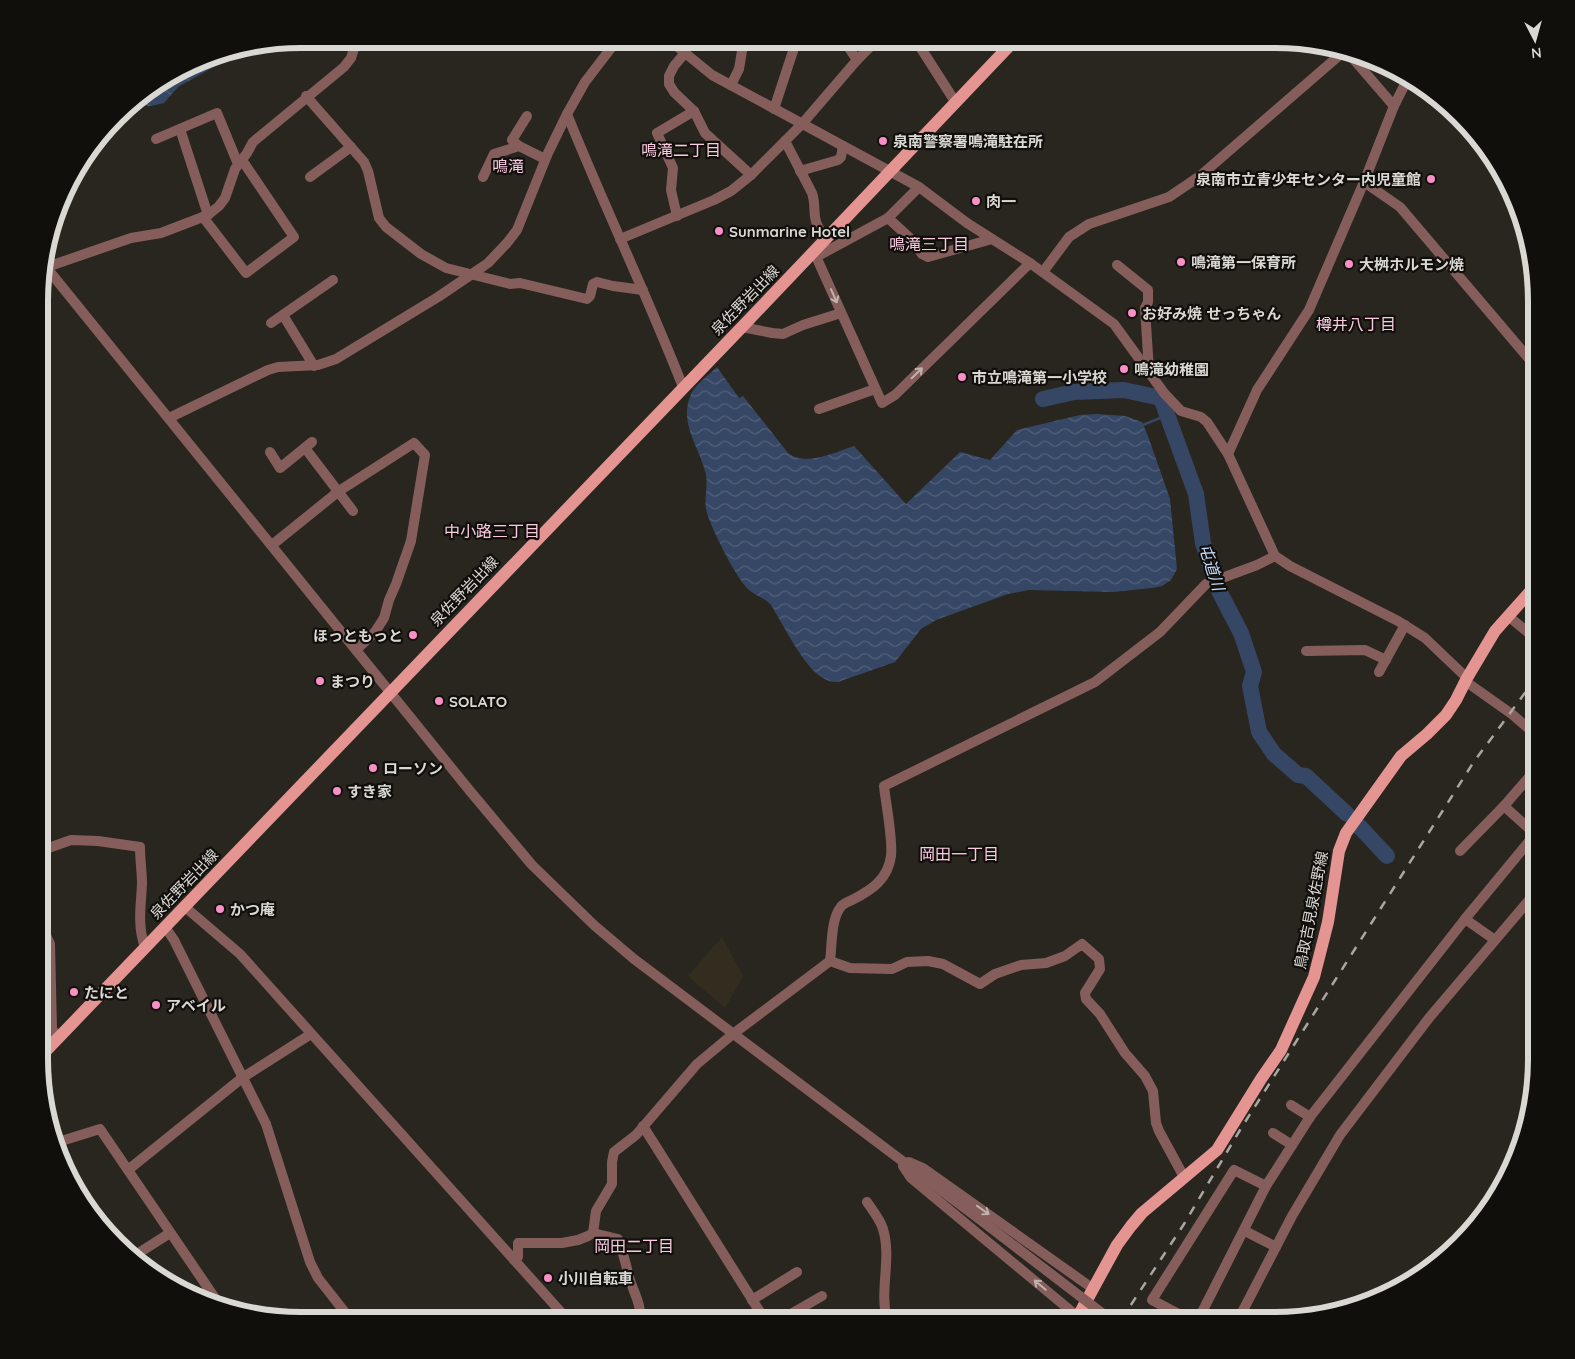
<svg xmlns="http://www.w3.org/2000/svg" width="1575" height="1359" font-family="Quicksand,'Noto Sans JP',sans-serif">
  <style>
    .built { fill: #322d1f }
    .water { fill: url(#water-waves) }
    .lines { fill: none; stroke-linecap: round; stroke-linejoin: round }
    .stream { stroke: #354765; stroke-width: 2.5 }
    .river { stroke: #354765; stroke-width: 16 }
    .minor { stroke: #855e5c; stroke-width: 10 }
    .major { stroke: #e49491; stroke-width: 12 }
    .rail { stroke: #a9a7a1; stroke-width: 2.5; stroke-dasharray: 9 9; stroke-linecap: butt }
    .minor-bridge { stroke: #855e5c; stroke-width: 10 }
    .oneway { stroke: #c0b3af }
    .poi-dot { fill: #fa8fc7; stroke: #110f0c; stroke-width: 2 }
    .labels { text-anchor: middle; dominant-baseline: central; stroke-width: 4.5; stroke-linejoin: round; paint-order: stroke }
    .poi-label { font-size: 15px; font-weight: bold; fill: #dad8d3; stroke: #110f0c; text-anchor: start }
    .street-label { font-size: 15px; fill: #dad8d3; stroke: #110f0c }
    .neighbourhood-label { font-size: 16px; fill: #f8c9df; stroke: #110f0c }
    .water-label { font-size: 16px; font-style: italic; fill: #c6dbfc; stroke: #110f0c }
    .rim { fill: none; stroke: #dad8d3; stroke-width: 6 }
  </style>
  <defs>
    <pattern id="water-waves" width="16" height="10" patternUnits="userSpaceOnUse" patternTransform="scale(1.25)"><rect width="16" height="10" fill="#354765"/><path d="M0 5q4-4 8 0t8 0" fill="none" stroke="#52617a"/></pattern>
  </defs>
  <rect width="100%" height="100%" fill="#29261f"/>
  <path class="built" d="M 722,937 L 743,976 L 725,1008 L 688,976 Z"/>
  <g class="water">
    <path d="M 241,49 L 228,59 L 178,87 L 164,103 L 151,106 L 127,105 L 216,53 Z"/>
    <path d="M 717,367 L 739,398 L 743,396 L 788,453 C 806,467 835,452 854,446 L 906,504 L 960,452 L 990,460 L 1017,430 L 1080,415 L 1097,414 L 1125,416 L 1142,422 L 1148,436 L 1170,499 L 1177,569 L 1171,580 L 1162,586 L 1152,588 L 1113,592 L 1028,590 L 1008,594 L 936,620 L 921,629 L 895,662 L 838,682 C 832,682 828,681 823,678 C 804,668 783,624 771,605 C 765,598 756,596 749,590 C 737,580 709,525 706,509 C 704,499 708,487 706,475 C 700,447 678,424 691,394 C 694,386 711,373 717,367 Z"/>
  </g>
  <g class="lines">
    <path class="stream" d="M 1143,425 L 1167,415"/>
    <g class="river">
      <path d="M 1043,399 L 1074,392 L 1124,390 L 1161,398 L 1196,494 L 1203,543 L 1217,587 L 1241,633 L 1254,672 L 1250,686 L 1259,732 L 1274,754 L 1298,775 L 1306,776 L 1347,814"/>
      <path d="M 1359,826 L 1387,856"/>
    </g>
    <g class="minor">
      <path d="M 604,39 L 610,49"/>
      <path d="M 668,39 L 712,75 L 919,187 L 967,223 L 1030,263 L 1114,324 L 1164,393 L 1181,411 L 1201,417 L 1207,422 L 1228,454 L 1275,556 L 1290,566 L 1398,621 L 1425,638 L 1467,678"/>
      <path d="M 843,39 L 857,60"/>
      <path d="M 915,39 L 956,103"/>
      <path d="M 683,52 L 690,39"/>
      <path d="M 685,53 L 674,66 L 669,76 L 669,84 L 674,92 L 694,111 L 705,133 L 751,175"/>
      <path d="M 1350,55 L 1394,106"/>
      <path d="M 731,85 L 739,69 L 744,39"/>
      <path d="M 306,96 L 364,162 L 368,171 L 379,218 L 386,227 L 421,254 L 446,268 L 510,284 L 520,283 L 587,299 L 590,296 L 593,284 L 597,282 L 613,286 L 643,290"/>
      <path d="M 774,109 L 797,39"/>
      <path d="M 567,114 C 604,206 647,295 683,387"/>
      <path d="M 180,129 L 208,215"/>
      <path d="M 156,139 L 217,113 L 238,164"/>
      <path d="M 785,141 L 812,193 C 815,201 814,209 815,217 C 816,226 821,232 826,238"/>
      <path d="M 519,146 L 512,140 L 527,116"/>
      <path d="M 800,171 L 838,160 L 841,157 L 843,146"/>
      <path d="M 310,177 L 351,147"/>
      <path d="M 483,177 L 494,154 L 519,146 L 545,159"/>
      <path d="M 1364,182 L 1400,207 L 1536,367"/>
      <path d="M 677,216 L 671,190 L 673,168 L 657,133 L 694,111"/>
      <path d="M 203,217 L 246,273 L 294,237 L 242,160"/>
      <path d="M 888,218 L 912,240 L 922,254 L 928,257 L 992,239"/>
      <path d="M 620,239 L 714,200 L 731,191 L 751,175 L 802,124 L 857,60 L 878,39"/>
      <path d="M 814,252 L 882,403 L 895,395 L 1030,263"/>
      <path d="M 816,257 L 888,218 L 919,187"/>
      <path d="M 42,262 L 470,791 L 532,865 L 595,926 L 634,959 L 978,1218"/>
      <path d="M 1117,265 L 1148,290 L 1148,302 L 1145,308 L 1149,371"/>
      <path d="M 47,267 L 131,238 L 161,233 L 208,215 L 219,206 L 225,198 L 235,169 L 247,153 L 253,142 L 344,67 L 351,58 L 357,39"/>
      <path d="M 1043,272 L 1069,237 L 1089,224 L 1169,197 L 1200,176 L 1342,53"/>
      <path d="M 283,315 L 314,366"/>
      <path d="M 271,323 L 333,280"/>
      <path d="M 742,327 L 772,333 L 783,334 L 803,325 L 841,313"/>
      <path d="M 819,409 L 875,389"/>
      <path d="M 169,418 L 268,370 L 278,367 L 318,365 L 336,359 L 438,297 L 472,274 L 488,263 L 507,243 L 517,230 L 548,153 L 567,114 L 585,82 L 618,39"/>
      <path d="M 305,448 L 353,511"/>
      <path d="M 270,452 L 280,468 L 312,442"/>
      <path d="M 1228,454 L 1257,390 L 1309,310 L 1364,182 L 1394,106 L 1408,78"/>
      <path d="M 272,545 L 339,491 L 414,443 L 425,455 L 411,541 L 396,584 L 389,600 L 384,618 L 375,632 L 356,650"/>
      <path d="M 1508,616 L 1536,639"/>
      <path d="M 1306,651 L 1365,650 L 1386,660"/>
      <path d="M 1379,672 L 1405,625"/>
      <path d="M 1465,681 L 1513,715 L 1536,735"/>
      <path d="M 1504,806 L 1535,834"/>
      <path d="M 40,851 L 71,840 L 98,841 L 140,847 C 140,860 142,872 142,884 C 141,906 137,925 145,947"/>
      <path d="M 1460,851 L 1504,806 L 1536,769"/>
      <path d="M 40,901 L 43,910 L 45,933 L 50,944 L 52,1029 L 58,1038"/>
      <path d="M 185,907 L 240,954 L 568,1320"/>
      <path d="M 1465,919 L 1495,940"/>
      <path d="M 165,927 L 174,940 L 266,1124 L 310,1262 L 318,1278 L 351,1320"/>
      <path d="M 830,961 C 832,946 831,920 840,908 C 842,904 848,902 852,900 C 872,890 888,879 891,856 C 893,839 886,805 884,786 L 1095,682 L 1160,632 L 1206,584 L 1257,565 L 1275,556"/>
      <path d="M 39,998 L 51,999"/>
      <path d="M 1291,1105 L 1310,1117"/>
      <path d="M 643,1126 L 765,1320"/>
      <path d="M 1273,1133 L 1292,1145"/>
      <path d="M 55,1143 L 100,1129 L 219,1304"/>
      <path d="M 909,1162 L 923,1168 L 1092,1288"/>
      <path d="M 903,1166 L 911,1178 L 1077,1316"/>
      <path d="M 128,1170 L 242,1078 L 311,1034"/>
      <path d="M 867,1202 C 873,1211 880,1219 883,1229 C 892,1259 879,1290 887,1320"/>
      <path d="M 1245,1231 L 1276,1247"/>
      <path d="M 593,1233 L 618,1239 C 623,1252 626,1264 629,1277 C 633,1291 642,1305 640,1320"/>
      <path d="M 134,1256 L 170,1233"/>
      <path d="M 514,1260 L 518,1257 L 518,1243 L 562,1243 L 578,1240 L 588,1236 L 593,1233 L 596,1211 L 612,1184 L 612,1162 L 614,1152 L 636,1135 L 697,1064 L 733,1034 L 830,961 L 850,968 L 892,969 L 907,962 L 928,961 L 943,964 L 980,984 L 995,974 L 1021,965 L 1046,963 L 1065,956 L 1082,944 L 1099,959 L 1100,969 L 1085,993 L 1086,999 L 1100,1014 L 1125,1053 L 1145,1076 L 1153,1091 L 1156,1123 L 1159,1131 L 1184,1177"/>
      <path d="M 752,1300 L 797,1272"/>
      <path d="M 789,1320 L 789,1315 L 822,1296"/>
      <path d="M 1190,1320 L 1152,1300 L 1234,1170 L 1266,1186"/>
      <path d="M 1198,1320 L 1266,1186 L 1310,1117 L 1465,919 L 1536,833"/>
      <path d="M 1238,1320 L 1292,1216 L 1340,1135 L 1429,1018 L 1536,892"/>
    </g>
    <g class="major">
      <path d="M 39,1058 L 742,327 L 1016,39"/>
      <path d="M 1076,1320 L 1117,1245 L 1131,1226 L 1142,1213 L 1217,1150 L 1261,1079 L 1281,1050 L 1314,977 L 1328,922 L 1339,851 L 1346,833 L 1401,756 L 1427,734 L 1446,715 L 1456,700 L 1467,678 L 1495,631 L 1536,585"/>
    </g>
    <path class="rail" d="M 1121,1320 L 1184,1224 L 1240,1130 L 1473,763 L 1536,678"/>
    <path class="minor-bridge" d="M 978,1218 L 1111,1320"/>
  </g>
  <defs><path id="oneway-shaft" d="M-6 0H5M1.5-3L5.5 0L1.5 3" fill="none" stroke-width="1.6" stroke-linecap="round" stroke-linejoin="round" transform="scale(1.25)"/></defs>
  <g class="oneway">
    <use href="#oneway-shaft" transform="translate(834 296) rotate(66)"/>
    <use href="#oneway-shaft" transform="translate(917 373) rotate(-44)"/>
    <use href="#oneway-shaft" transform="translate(983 1210) rotate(35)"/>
    <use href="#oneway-shaft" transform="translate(1040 1285) rotate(-140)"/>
  </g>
  <g class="poi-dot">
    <circle cx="883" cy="141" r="5"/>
    <circle cx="1431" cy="179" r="5"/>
    <circle cx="976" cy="201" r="5"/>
    <circle cx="719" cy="231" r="5"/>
    <circle cx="1181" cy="262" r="5"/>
    <circle cx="1349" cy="264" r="5"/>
    <circle cx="1132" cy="313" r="5"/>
    <circle cx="1124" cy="369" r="5"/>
    <circle cx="962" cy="377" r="5"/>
    <circle cx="413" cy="635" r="5"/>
    <circle cx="320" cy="681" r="5"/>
    <circle cx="439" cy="701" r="5"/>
    <circle cx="373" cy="768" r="5"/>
    <circle cx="337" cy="791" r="5"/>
    <circle cx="220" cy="909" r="5"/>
    <circle cx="74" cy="992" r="5"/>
    <circle cx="156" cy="1005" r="5"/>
    <circle cx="548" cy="1278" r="5"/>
  </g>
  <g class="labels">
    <g class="poi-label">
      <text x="893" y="141">泉南警察署鳴滝駐在所</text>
      <text x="1421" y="179" text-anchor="end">泉南市立青少年センター内児童館</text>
      <text x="986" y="201">肉一</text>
      <text x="729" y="231">Sunmarine Hotel</text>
      <text x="1191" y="262">鳴滝第一保育所</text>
      <text x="1359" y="264">大桝ホルモン焼</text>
      <text x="1142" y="313">お好み焼 せっちゃん</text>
      <text x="1134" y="369">鳴滝幼稚園</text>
      <text x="972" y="377">市立鳴滝第一小学校</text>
      <text x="403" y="635" text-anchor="end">ほっともっと</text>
      <text x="330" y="681">まつり</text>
      <text x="449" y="701">SOLATO</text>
      <text x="383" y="768">ローソン</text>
      <text x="347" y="791">すき家</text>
      <text x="230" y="909">かつ庵</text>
      <text x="84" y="992">たにと</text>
      <text x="166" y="1005">アベイル</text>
      <text x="558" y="1278">小川自転車</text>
    </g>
    <g class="street-label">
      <text transform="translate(745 300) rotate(-46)">泉佐野岩出線</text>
      <text transform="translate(464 591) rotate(-46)">泉佐野岩出線</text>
      <text transform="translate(184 884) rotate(-46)">泉佐野岩出線</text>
      <text transform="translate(1311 910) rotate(-79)">鳥取吉見泉佐野線</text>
    </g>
    <g class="neighbourhood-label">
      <text x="681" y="150">鳴滝二丁目</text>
      <text x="508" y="166">鳴滝</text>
      <text x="929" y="244">鳴滝三丁目</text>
      <text x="1356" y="324">樽井八丁目</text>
      <text x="492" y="531">中小路三丁目</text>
      <text x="959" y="854">岡田一丁目</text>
      <text x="634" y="1246">岡田二丁目</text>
    </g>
    <g class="water-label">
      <text transform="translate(1212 567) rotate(72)">屯道川</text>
    </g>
  </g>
  <path d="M0 0H1575V1359H0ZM301 48H1275A253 253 0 0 1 1528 301V1059A253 253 0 0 1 1275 1312H301A253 253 0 0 1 48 1059V301A253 253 0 0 1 301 48Z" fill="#110f0c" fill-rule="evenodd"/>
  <path class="rim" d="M301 48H1275A253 253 0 0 1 1528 301V1059A253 253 0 0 1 1275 1312H301A253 253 0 0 1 48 1059V301A253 253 0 0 1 301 48Z"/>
  <g transform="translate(1535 40) rotate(174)" stroke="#110f0c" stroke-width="4" paint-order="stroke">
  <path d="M0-4L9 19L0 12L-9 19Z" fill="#dad8d3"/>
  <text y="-8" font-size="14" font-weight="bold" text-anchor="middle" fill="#dad8d3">N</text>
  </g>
</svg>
